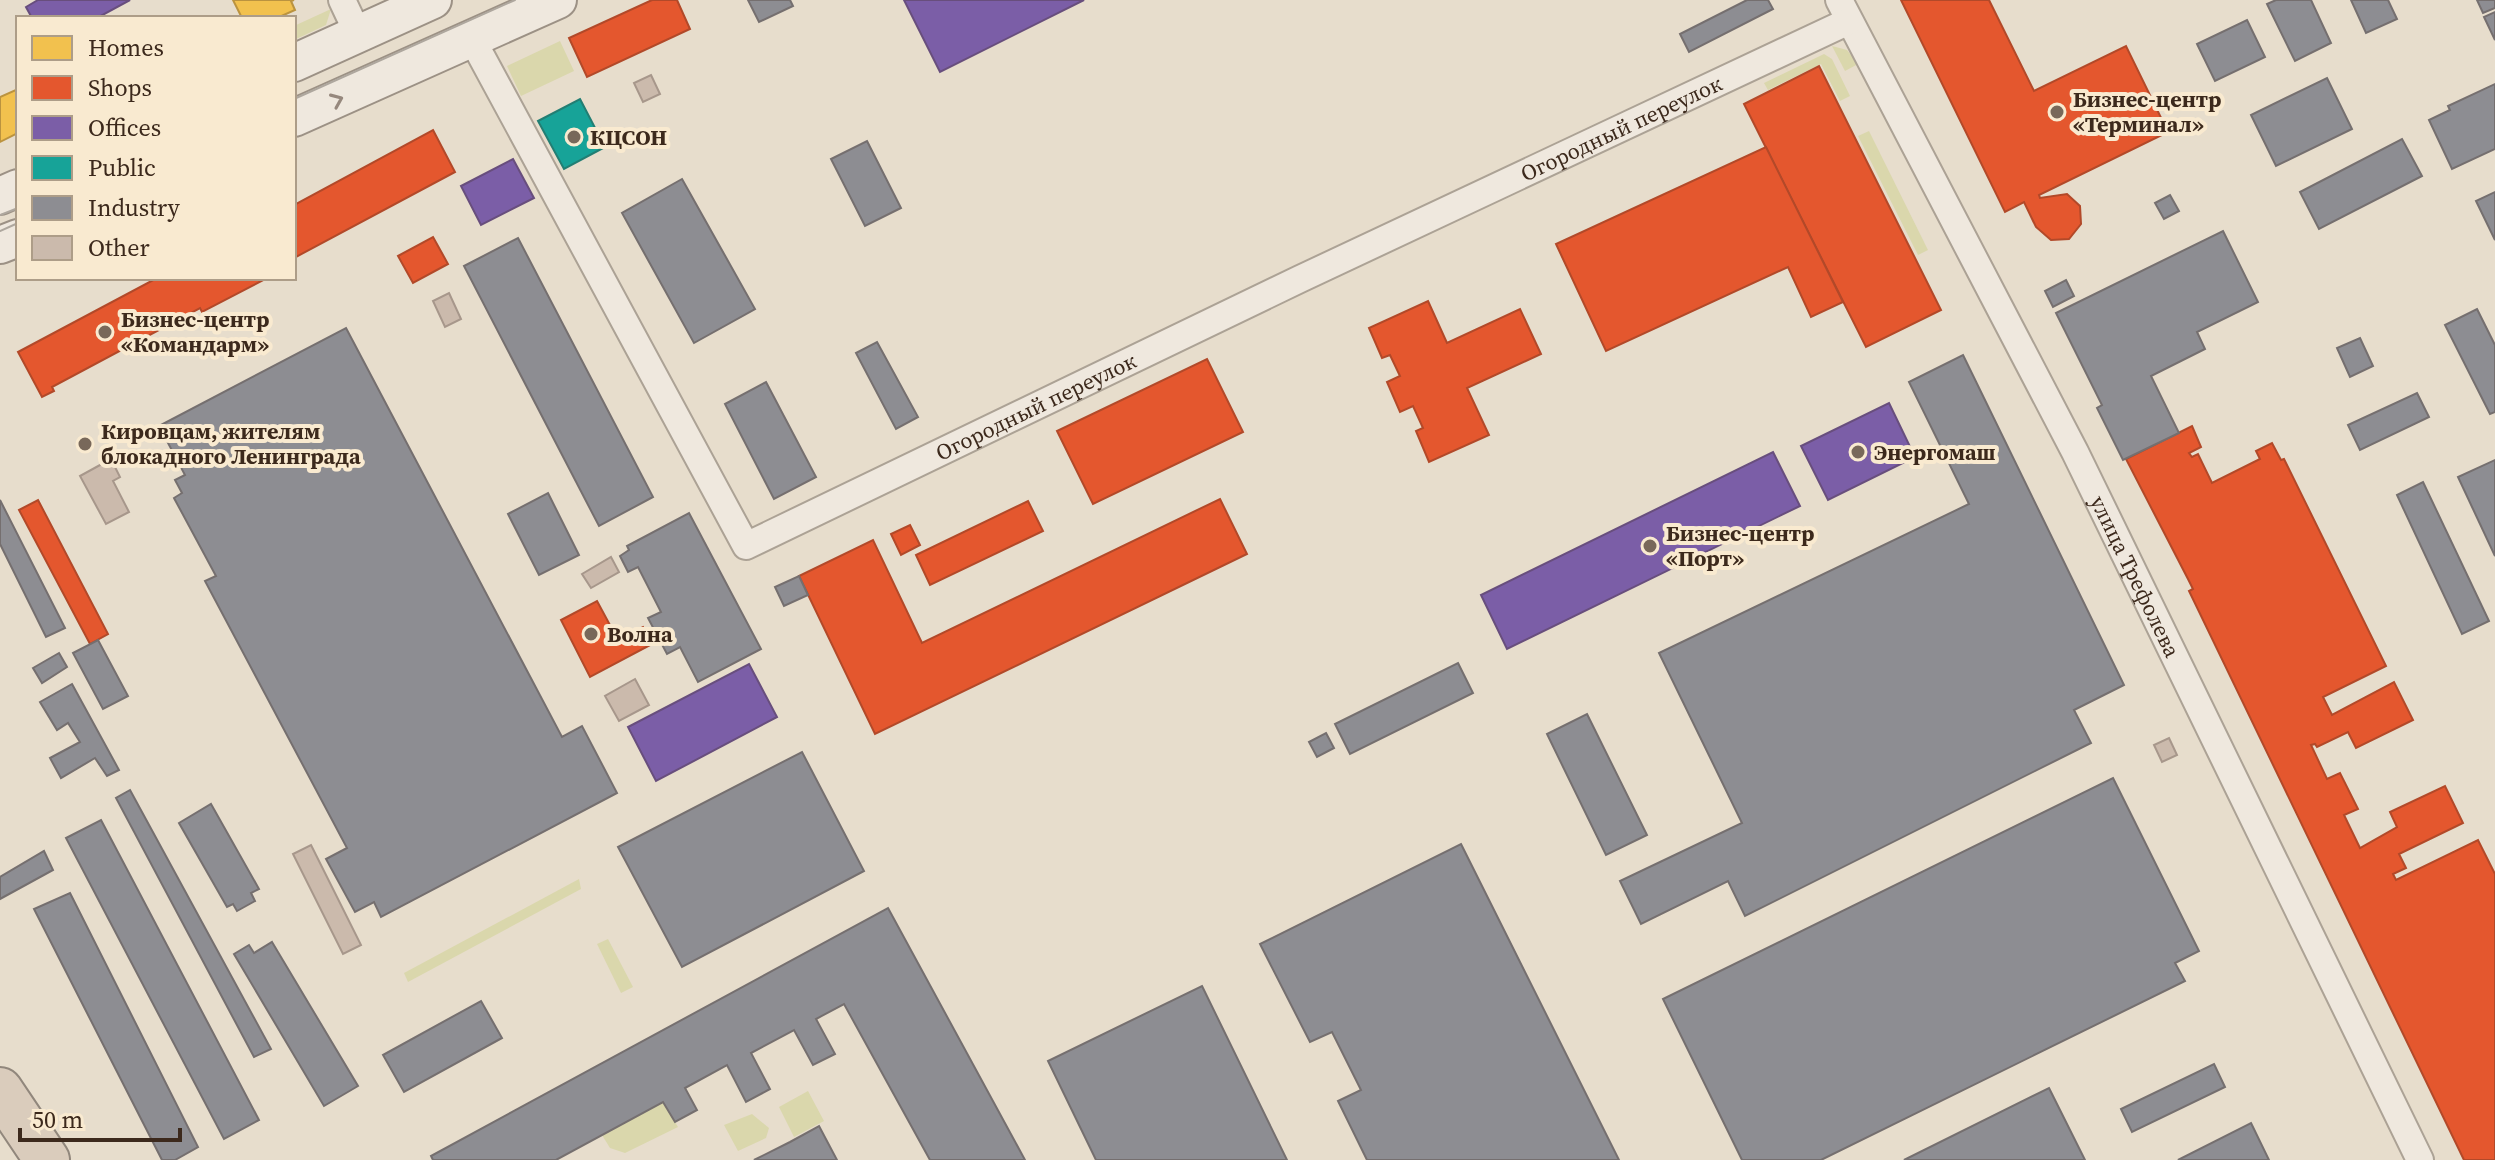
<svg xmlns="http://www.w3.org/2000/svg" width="2495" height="1160" font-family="'Source Serif 4',serif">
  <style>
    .green { fill: #dad7ac }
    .homes { fill: #f2c14e; stroke: #bb933f; stroke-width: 2 }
    .shops { fill: #e4572e; stroke: #b24929; stroke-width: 2 }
    .offices { fill: #7b5ea7; stroke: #684e7d; stroke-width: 2 }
    .public { fill: #17a398; stroke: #227e73; stroke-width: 2 }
    .industry { fill: #8d8d92; stroke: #756f6f; stroke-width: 2 }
    .building { fill: #cbbaac; stroke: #a7978b; stroke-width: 2 }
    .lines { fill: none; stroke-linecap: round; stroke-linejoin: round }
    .minor-casing { stroke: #aca295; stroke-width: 30 }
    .secondary-casing { stroke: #9c9185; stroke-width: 40 }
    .motorway-casing { stroke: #91877c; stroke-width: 48 }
    .minor { stroke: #efe8de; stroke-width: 26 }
    .secondary { stroke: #efe8de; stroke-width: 36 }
    .motorway { stroke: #daccbc; stroke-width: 44 }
    .tram { stroke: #aea79e; stroke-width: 2 }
    .oneway { stroke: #96887d }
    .poi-dot { fill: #78685a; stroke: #f9ead0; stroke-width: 3 }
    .labels { text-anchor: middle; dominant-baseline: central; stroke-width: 8; stroke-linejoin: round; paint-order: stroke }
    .poi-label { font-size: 22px; font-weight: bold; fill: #3c291c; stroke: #f9ead0; text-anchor: start }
    .street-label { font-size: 22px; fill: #3c291c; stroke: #f9ead0 }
  </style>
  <rect width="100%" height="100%" fill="#e7ddcc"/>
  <g class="green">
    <path d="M 331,9 L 326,25 L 294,40 L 294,26 Z"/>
    <path d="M 560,41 L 574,71 L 521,96 L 507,66 Z"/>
    <path d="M 1832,46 L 1847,50 L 1858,64 L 1845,71 Z"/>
    <path d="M 1824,54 L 1832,59 L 1850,96 L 1840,101 L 1821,64 L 1768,90 L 1764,83 Z"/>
    <path d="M 1869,131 L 1928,250 L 1918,255 L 1858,136 Z"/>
    <path d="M 579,879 L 581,889 L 408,982 L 404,973 Z"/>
    <path d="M 608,939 L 633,987 L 621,993 L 597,944 Z"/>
    <path d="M 808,1091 L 824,1121 L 794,1137 L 779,1107 Z"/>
    <path d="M 663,1102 L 678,1127 L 625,1153 L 610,1148 L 602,1135 Z"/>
    <path d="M 752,1114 L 769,1128 L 766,1138 L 738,1151 L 724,1125 Z"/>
  </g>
  <g class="homes">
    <path d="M 233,0 L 294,0 L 291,1 L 295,10 L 277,18 L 242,18 Z"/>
    <path d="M 18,89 L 18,133 L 0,142 L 0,97 Z"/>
  </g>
  <g class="shops">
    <path d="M 652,0 L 677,0 L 690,29 L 587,77 L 569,38 Z"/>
    <path d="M 1901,0 L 1989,0 L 2034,91 L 2126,46 L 2168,132 L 2039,195 L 2040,198 L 2067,194 L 2080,206 L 2081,224 L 2069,239 L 2051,240 L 2036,227 L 2024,202 L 2005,212 Z"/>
    <path d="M 1819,66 L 1941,310 L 1866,347 L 1744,104 Z"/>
    <path d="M 433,130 L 455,172 L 294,258 L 294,205 Z"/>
    <path d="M 1766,147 L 1843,302 L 1811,317 L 1788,267 L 1606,351 L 1556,244 Z"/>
    <path d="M 433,237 L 448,264 L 413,283 L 398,256 Z"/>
    <path d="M 157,278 L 267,278 L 202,312 L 200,308 L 52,387 L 54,391 L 42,397 L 18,352 Z"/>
    <path d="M 1428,301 L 1447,343 L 1520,309 L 1541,354 L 1467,388 L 1489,435 L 1429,462 L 1416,431 L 1423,428 L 1413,406 L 1400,412 L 1387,382 L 1400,376 L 1390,355 L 1382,358 L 1369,328 Z"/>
    <path d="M 1207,359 L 1243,432 L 1093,504 L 1057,431 Z"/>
    <path d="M 2192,426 L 2201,447 L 2189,453 L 2192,457 L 2198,454 L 2212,483 L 2260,459 L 2256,451 L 2272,443 L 2281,460 L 2284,459 L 2386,666 L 2323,697 L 2332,715 L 2394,682 L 2413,720 L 2356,748 L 2348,732 L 2317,747 L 2315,744 L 2311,745 L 2327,779 L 2340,773 L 2358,809 L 2344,815 L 2360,848 L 2397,827 L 2390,812 L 2445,786 L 2463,823 L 2399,854 L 2406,868 L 2393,874 L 2396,880 L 2478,840 L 2495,874 L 2495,1160 L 2464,1160 L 2189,591 L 2193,589 L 2188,579 L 2126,459 Z"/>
    <path d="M 1220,499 L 1247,554 L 875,734 L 799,576 L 873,540 L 922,643 Z"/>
    <path d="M 38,500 L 108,634 L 90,644 L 19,510 Z"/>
    <path d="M 1028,501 L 1043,531 L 930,585 L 916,555 Z"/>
    <path d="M 910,525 L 920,545 L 901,555 L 891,534 Z"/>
    <path d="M 597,601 L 618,640 L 643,627 L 652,644 L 590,677 L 561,620 Z"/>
  </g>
  <g class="offices">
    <path d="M 38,0 L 130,0 L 97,18 L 32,18 L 26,7 Z"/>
    <path d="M 904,0 L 1084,0 L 940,72 Z"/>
    <path d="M 513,159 L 534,198 L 481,225 L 461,186 Z"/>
    <path d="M 1889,403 L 1915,457 L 1828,500 L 1801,446 Z"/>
    <path d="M 1773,452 L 1800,506 L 1507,649 L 1481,595 Z"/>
    <path d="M 749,664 L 777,717 L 656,781 L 628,727 Z"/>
  </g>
  <path class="public" d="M 580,99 L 605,147 L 564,169 L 538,121 Z"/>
  <g class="industry">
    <path d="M 748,0 L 790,0 L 793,6 L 759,22 Z"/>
    <path d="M 1747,0 L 1768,0 L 1773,9 L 1689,52 L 1680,34 Z"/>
    <path d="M 2276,0 L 2311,0 L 2331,43 L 2295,61 L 2267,4 Z"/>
    <path d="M 2351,0 L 2388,0 L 2397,19 L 2366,33 Z"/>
    <path d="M 2477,0 L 2495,0 L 2495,8 L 2483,13 Z"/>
    <path d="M 2495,12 L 2495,40 L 2484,17 Z"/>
    <path d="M 2247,20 L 2265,57 L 2215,81 L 2197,44 Z"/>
    <path d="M 2327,78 L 2352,129 L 2276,166 L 2251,115 Z"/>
    <path d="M 2495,84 L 2495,149 L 2452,169 L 2429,120 L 2450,110 L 2448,106 Z"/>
    <path d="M 2402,139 L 2422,176 L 2319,229 L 2300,192 Z"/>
    <path d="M 867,141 L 901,208 L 865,226 L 831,159 Z"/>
    <path d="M 682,179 L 755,309 L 694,343 L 622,213 Z"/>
    <path d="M 2495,192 L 2495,240 L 2476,201 Z"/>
    <path d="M 2170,195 L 2179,211 L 2164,219 L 2155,203 Z"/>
    <path d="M 2223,231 L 2258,302 L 2197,332 L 2205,349 L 2151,376 L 2179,433 L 2123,460 L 2097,408 L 2102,405 L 2056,313 Z"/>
    <path d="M 518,238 L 653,497 L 599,526 L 464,266 Z"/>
    <path d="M 2066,280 L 2074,296 L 2053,307 L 2045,291 Z"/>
    <path d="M 2477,309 L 2495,345 L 2495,412 L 2490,414 L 2445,325 Z"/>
    <path d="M 346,328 L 562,737 L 582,726 L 617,793 L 381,917 L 374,902 L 355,912 L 326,859 L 347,848 L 205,581 L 216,576 L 174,498 L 182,493 L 175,480 L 185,475 L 159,426 Z"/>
    <path d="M 2360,338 L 2373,366 L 2350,377 L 2337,348 Z"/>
    <path d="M 877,342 L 918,417 L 896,429 L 856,353 Z"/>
    <path d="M 1963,355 L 2124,685 L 2074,710 L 2091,743 L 1745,916 L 1728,881 L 1641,924 L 1620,881 L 1742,823 L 1659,653 L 1969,504 L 1909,382 Z"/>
    <path d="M 766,382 L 816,477 L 774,499 L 725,404 Z"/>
    <path d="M 2417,393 L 2429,417 L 2360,450 L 2348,425 Z"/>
    <path d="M 2495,460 L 2495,556 L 2458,477 Z"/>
    <path d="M 2423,482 L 2489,621 L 2462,634 L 2397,495 Z"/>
    <path d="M 548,493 L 579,555 L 539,575 L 508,514 Z"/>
    <path d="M 0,500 L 65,628 L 46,637 L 0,544 Z"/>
    <path d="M 689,513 L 761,649 L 698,682 L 680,647 L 667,654 L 648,618 L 661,612 L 638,567 L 628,572 L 620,556 L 629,550 L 627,546 Z"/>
    <path d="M 799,576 L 808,595 L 784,606 L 775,587 Z"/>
    <path d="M 98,640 L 128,696 L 103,709 L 73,653 Z"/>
    <path d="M 59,653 L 67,667 L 42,683 L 33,668 Z"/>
    <path d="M 1458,663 L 1473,693 L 1350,754 L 1335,724 Z"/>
    <path d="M 72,684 L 119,770 L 107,776 L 95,758 L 61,778 L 50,758 L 80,742 L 68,723 L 57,730 L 40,702 Z"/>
    <path d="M 1587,714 L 1647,835 L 1606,855 L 1547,734 Z"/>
    <path d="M 1326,733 L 1334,748 L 1317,757 L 1309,742 Z"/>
    <path d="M 802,752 L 864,871 L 682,967 L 618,847 Z"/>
    <path d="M 2113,778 L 2199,951 L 2175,963 L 2185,981 L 1821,1160 L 1742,1160 L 1663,999 Z"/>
    <path d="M 130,790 L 271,1049 L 254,1057 L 116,798 Z"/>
    <path d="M 211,804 L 259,889 L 251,893 L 255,901 L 237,911 L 233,904 L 227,907 L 179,823 Z"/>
    <path d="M 101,820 L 259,1120 L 224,1139 L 66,838 Z"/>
    <path d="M 1461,844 L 1619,1160 L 1367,1160 L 1338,1101 L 1361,1090 L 1332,1032 L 1310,1042 L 1260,944 Z"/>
    <path d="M 44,851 L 53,870 L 0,899 L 0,877 Z"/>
    <path d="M 70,893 L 198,1147 L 175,1160 L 162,1160 L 34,909 Z"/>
    <path d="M 888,908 L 1025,1160 L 930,1160 L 844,1004 L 816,1019 L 835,1054 L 813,1065 L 794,1030 L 751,1053 L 770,1089 L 746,1102 L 727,1065 L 685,1088 L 697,1110 L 675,1122 L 663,1102 L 556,1160 L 433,1160 L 431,1156 Z"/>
    <path d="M 272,942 L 358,1086 L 324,1106 L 234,954 L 249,945 L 254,953 Z"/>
    <path d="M 1202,986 L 1287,1160 L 1096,1160 L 1048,1061 Z"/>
    <path d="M 481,1001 L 502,1038 L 404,1092 L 383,1055 Z"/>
    <path d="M 2214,1064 L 2225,1087 L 2132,1132 L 2121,1109 Z"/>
    <path d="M 2049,1088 L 2085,1160 L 1904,1160 Z"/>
    <path d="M 2251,1123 L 2269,1160 L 2178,1160 Z"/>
    <path d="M 819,1126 L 837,1160 L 754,1160 L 790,1142 Z"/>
  </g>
  <g class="building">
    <path d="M 651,75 L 660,94 L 643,102 L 634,83 Z"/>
    <path d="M 449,293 L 461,319 L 445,327 L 433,301 Z"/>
    <path d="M 111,459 L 120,477 L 113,481 L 129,512 L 106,524 L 80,476 Z"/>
    <path d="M 611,557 L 619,572 L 591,588 L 582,574 Z"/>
    <path d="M 635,679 L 649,705 L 619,721 L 605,696 Z"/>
    <path d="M 2169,738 L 2177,755 L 2162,762 L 2154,745 Z"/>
    <path d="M 311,845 L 361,945 L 343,954 L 293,854 Z"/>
  </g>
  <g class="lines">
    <g class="minor-casing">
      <g id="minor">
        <path d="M 342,0 L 358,34"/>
        <path id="s1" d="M 1839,0 L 2075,452 L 2420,1160"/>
        <path id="s2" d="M 472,39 L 746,546 L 1300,279 L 1849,21"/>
      </g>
    </g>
    <g class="secondary-casing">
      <g id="secondary">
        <path d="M 294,63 L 433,0"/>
        <path d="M 294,118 L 558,0"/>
        <path d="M 0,196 L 18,188"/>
        <path d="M 0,245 L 18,238"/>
      </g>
    </g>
    <g class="motorway-casing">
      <path id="motorway" d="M 0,1090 L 47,1160"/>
    </g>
    <use href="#minor" class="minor"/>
    <use href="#secondary" class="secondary"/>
    <use href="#motorway" class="motorway"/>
    <g class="tram">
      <path d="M 294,99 L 515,0"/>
      <path d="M 0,215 L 18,208"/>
      <path d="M 0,231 L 18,223"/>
    </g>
  </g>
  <defs><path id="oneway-chevron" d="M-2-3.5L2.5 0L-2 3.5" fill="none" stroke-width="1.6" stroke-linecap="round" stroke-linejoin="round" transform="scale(2)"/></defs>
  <use class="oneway" href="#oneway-chevron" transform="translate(337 100) rotate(-23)"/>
  <g class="poi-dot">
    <circle cx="2057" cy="112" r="8"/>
    <circle cx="574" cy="137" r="8"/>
    <circle cx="105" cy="332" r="8"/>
    <circle cx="85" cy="444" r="8"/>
    <circle cx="1858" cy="452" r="8"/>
    <circle cx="1650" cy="546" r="8"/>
    <circle cx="591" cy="634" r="8"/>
  </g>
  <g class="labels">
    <g class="poi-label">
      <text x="2073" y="99">Бизнес-центр<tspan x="2073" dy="25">«Терминал»</tspan></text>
      <text x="590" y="137">КЦСОН</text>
      <text x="121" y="319">Бизнес-центр<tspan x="121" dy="25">«Командарм»</tspan></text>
      <text x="101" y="431">Кировцам, жителям<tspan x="101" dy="25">блокадного Ленинграда</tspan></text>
      <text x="1874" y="452">Энергомаш</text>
      <text x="1666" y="533">Бизнес-центр<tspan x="1666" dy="25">«Порт»</tspan></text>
      <text x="607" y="634">Волна</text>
    </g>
    <g class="street-label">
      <text stroke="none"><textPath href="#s2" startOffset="1546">Огородный переулок</textPath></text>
      <text stroke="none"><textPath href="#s2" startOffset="898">Огородный переулок</textPath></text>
      <text stroke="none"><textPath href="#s1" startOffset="648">улица Трефолева</textPath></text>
    </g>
  </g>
  <rect x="16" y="16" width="280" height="264" fill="#f9ead0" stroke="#ad9d88" stroke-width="2"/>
  <rect x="32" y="36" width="40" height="24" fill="#f2c14e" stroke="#ad9d88" stroke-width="2"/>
  <text x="88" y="56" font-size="24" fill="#3c291c">Homes</text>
  <rect x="32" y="76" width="40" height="24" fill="#e4572e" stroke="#ad9d88" stroke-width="2"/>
  <text x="88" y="96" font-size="24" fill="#3c291c">Shops</text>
  <rect x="32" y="116" width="40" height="24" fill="#7b5ea7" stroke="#ad9d88" stroke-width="2"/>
  <text x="88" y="136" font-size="24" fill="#3c291c">Offices</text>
  <rect x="32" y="156" width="40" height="24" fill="#17a398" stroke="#ad9d88" stroke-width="2"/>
  <text x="88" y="176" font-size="24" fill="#3c291c">Public</text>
  <rect x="32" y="196" width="40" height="24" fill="#8d8d92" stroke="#ad9d88" stroke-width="2"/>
  <text x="88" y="216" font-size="24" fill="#3c291c">Industry</text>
  <rect x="32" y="236" width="40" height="24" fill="#cbbaac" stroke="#ad9d88" stroke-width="2"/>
  <text x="88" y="256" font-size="24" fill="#3c291c">Other</text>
  <path d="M20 1128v12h160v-12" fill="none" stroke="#3c291c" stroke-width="4"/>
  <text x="32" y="1128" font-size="24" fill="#3c291c" stroke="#f9ead0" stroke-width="6" paint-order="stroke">50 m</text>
</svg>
